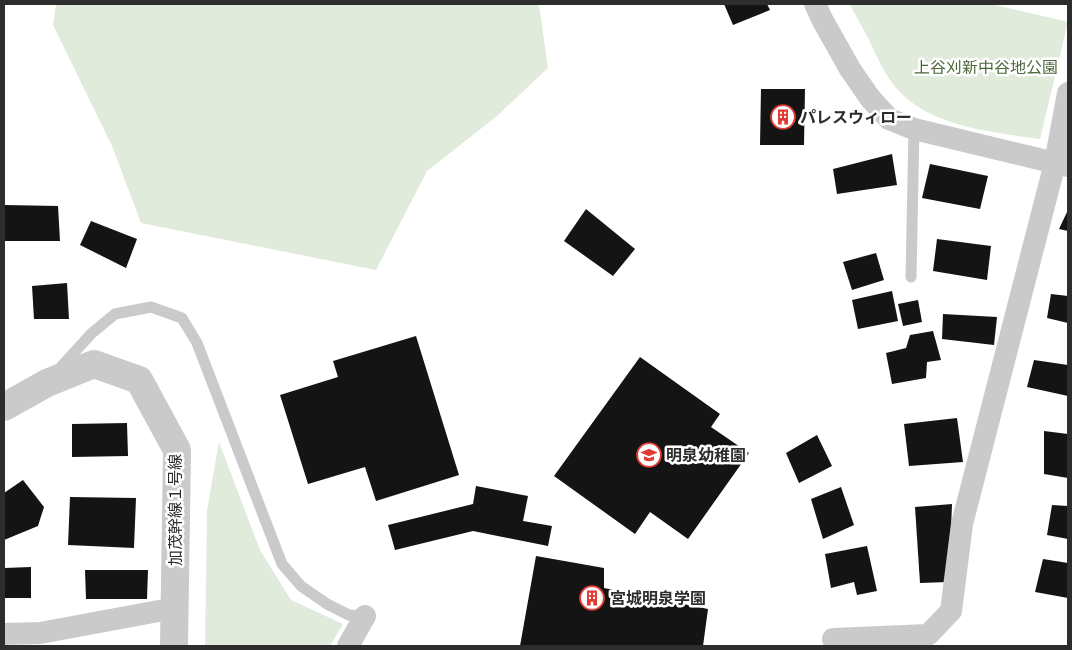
<svg xmlns="http://www.w3.org/2000/svg" width="1072" height="650" font-family="'Space Grotesk','Noto Sans JP',sans-serif">
  <style>
    .green { fill: #e1ebdb }
    .building { fill: #141414 }
    .lines { fill: none; stroke-linecap: round; stroke-linejoin: round }
    .service { stroke: #cacaca; stroke-width: 11 }
    .minor { stroke: #cacaca; stroke-width: 22 }
    .tertiary { stroke: #cacaca; stroke-width: 28 }
    .labels { text-anchor: middle; dominant-baseline: central; stroke-width: 5; stroke-linejoin: round; paint-order: stroke }
    .park-label { font-size: 16px; fill: #4b683b; stroke: #fff }
    .poi-label { font-size: 16px; font-weight: bold; fill: #2d2d2d; stroke: #fff; text-anchor: start }
    .street-label { font-size: 16px; fill: #2d2d2d; stroke: #fff }
  </style>
  <rect width="100%" height="100%" fill="#fff"/>
  <g class="green">
    <path d="M 56,4 L 539,4 L 548,68 L 497,116 L 427,171 L 376,270 L 141,223 L 112,146 L 53,25 Z"/>
    <path d="M 850,4 L 991,4 L 1068,22 L 1040,139 C 991,132 930,127 896,88 C 884,74 876,54 868,38 C 862,26 855,15 850,4 Z"/>
    <path d="M 219,442 L 260,550 L 291,600 L 343,624 L 330,646 L 205,646 L 207,510 Z"/>
  </g>
  <g class="building">
    <path d="M 724,4 L 767,4 L 770,10 L 733,25 Z"/>
    <path d="M 761,89 L 805,89 L 804,145 L 760,145 Z"/>
    <path d="M 892,154 L 897,185 L 837,194 L 833,169 Z"/>
    <path d="M 930,164 L 988,176 L 980,209 L 922,198 Z"/>
    <path d="M 4,205 L 58,206 L 60,241 L 4,241 Z"/>
    <path d="M 586,209 L 635,249 L 613,276 L 564,241 Z"/>
    <path d="M 1068,210 L 1068,231 L 1059,229 Z"/>
    <path d="M 91,221 L 137,239 L 126,268 L 80,245 Z"/>
    <path d="M 937,239 L 991,246 L 987,280 L 933,271 Z"/>
    <path d="M 876,253 L 884,280 L 852,290 L 843,262 Z"/>
    <path d="M 67,283 L 69,319 L 34,319 L 32,286 Z"/>
    <path d="M 892,291 L 898,321 L 858,329 L 852,300 Z"/>
    <path d="M 1051,294 L 1068,296 L 1068,323 L 1047,318 Z"/>
    <path d="M 918,300 L 922,322 L 903,326 L 898,304 Z"/>
    <path d="M 943,314 L 997,317 L 994,345 L 942,339 Z"/>
    <path d="M 933,331 L 941,360 L 927,362 L 926,378 L 892,384 L 886,353 L 906,348 L 910,335 Z"/>
    <path d="M 416,336 L 459,475 L 376,501 L 365,467 L 308,484 L 280,395 L 338,377 L 333,361 Z"/>
    <path d="M 640,357 L 720,414 L 711,427 L 749,453 L 688,539 L 650,512 L 635,534 L 554,476 Z"/>
    <path d="M 1034,360 L 1068,365 L 1068,396 L 1027,387 Z"/>
    <path d="M 957,418 L 963,462 L 909,466 L 904,424 Z"/>
    <path d="M 127,423 L 128,456 L 72,457 L 72,424 Z"/>
    <path d="M 1044,431 L 1068,434 L 1068,478 L 1044,474 Z"/>
    <path d="M 817,435 L 832,466 L 799,483 L 786,453 Z"/>
    <path d="M 23,480 L 44,507 L 38,526 L 4,540 L 4,493 Z"/>
    <path d="M 476,486 L 528,496 L 523,521 L 552,526 L 548,546 L 473,531 L 395,550 L 388,525 L 473,504 Z"/>
    <path d="M 841,487 L 854,525 L 823,539 L 811,499 Z"/>
    <path d="M 70,497 L 136,498 L 134,548 L 68,545 Z"/>
    <path d="M 952,504 L 949,582 L 920,583 L 915,507 Z"/>
    <path d="M 1052,505 L 1068,506 L 1068,539 L 1047,535 Z"/>
    <path d="M 867,546 L 877,591 L 857,595 L 854,582 L 831,588 L 825,554 Z"/>
    <path d="M 536,556 L 604,568 L 604,588 L 708,609 L 703,646 L 520,646 Z"/>
    <path d="M 1043,559 L 1068,563 L 1068,598 L 1035,592 Z"/>
    <path d="M 31,567 L 31,598 L 4,598 L 4,568 Z"/>
    <path d="M 85,570 L 148,570 L 147,599 L 86,599 Z"/>
  </g>
  <g class="lines">
    <g class="service">
      <path d="M 911,277 L 914,129"/>
      <path d="M 58,370 L 92,333 L 115,314 L 151,307 L 182,318 L 197,343 L 282,564 L 301,586 L 327,604 L 349,615 L 365,616"/>
    </g>
    <g class="minor">
      <path d="M 815,4 L 823,21 L 850,69 L 870,98 L 889,119 L 914,129 L 1068,166"/>
      <path d="M 4,634 L 40,633 L 175,608"/>
      <path d="M 833,639 L 928,635 L 951,611 L 962,524 L 1055,163 L 1068,93"/>
      <path d="M 348,646 L 365,616"/>
    </g>
    <path class="tertiary" d="M 4,407 L 47,383 L 94,364 L 139,380 L 177,450 L 174,646"/>
  </g>
  <defs>
    <g id="building-ring" transform="scale(1.25)"><circle r="9.5" fill="#fff" stroke="#e23b31" stroke-width="1.5"/><path d="M-4-6H4V6H1V3H-1V6H-4ZM-2.5-4.3h1.7v1.8h-1.7ZM.8-4.3h1.7v1.8H.8ZM-2.5-1h1.7V.8h-1.7ZM.8-1h1.7V.8H.8Z" fill="#e23b31"/></g>
    <g id="school-ring" transform="scale(1.25)"><circle r="9.5" fill="#fff" stroke="#e23b31" stroke-width="1.5"/><path d="M0-5L7-2L0 1L-7-2ZM-4 1L0 2.5L4 1V4Q0 6-4 4Z" fill="#e23b31"/></g>
  </defs>
  <g fill-rule="evenodd">
    <use href="#building-ring" x="783" y="117"/>
    <use href="#school-ring" x="649" y="455"/>
    <use href="#building-ring" x="592" y="598"/>
  </g>
  <g class="labels">
    <g class="park-label">
      <text x="986" y="67">上谷刈新中谷地公園</text>
    </g>
    <g class="poi-label">
      <text x="800" y="117">パレスウィロー</text>
      <text x="666" y="455">明泉幼稚園</text>
      <text x="610" y="598">宮城明泉学園</text>
    </g>
    <g class="street-label">
      <text transform="translate(175 510) rotate(-90)">加茂幹線１号線</text>
    </g>
  </g>
  <rect width="1072" height="650" fill="none" stroke="#2d2d2d" stroke-width="10"/>
</svg>
